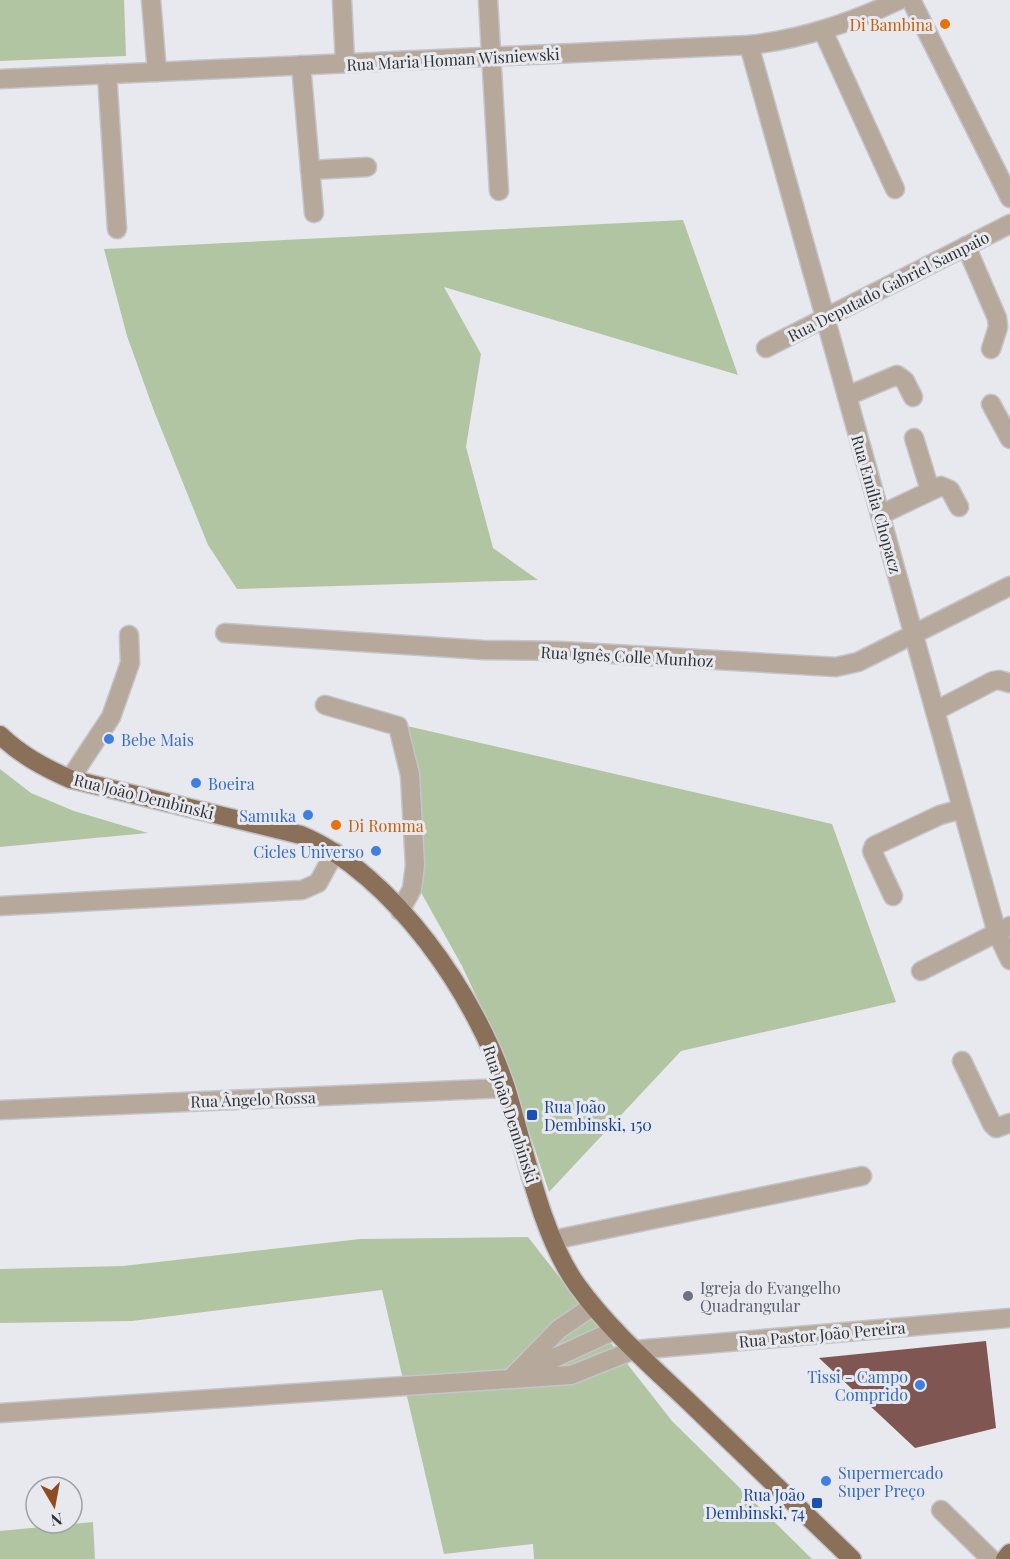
<svg xmlns="http://www.w3.org/2000/svg" width="1010" height="1559" font-family="'Playfair Display',serif">
  <style>
    .green { fill: #b2c5a2 }
    .building { fill: #805653 }
    .lines { fill: none; stroke-linecap: round; stroke-linejoin: round }
    .minor-casing { stroke: #c4c4ca; stroke-width: 21 }
    .major-casing { stroke: #c4c4ca; stroke-width: 21 }
    .minor { stroke: #b6a89a; stroke-width: 18 }
    .major { stroke: #8a7058; stroke-width: 18 }
    .food-dot { fill: #e8710a; stroke: #e8e9ef; stroke-width: 2 }
    .shop-dot { fill: #3f7fe0; stroke: #e8e9ef; stroke-width: 2 }
    .transit-dot { fill: #1a4fb4; stroke: #e8e9ef; stroke-width: 2 }
    .worship-dot { fill: #6b7280; stroke: #e8e9ef; stroke-width: 2 }
    .labels { text-anchor: middle; dominant-baseline: central; stroke-width: 6; stroke-linejoin: round; paint-order: stroke }
    .food-label { font-size: 16px; fill: #c56008; stroke: #e8e9ef; text-anchor: end }
    .street-label { font-size: 16px; fill: #323234; stroke: #e8e9ef }
    .shop-label { font-size: 16px; fill: #366cbe; stroke: #e8e9ef; text-anchor: start }
    .transit-label { font-size: 16px; fill: #164399; stroke: #e8e9ef; text-anchor: start }
    .worship-label { font-size: 16px; fill: #5b616d; stroke: #e8e9ef; text-anchor: start }
  </style>
  <rect width="100%" height="100%" fill="#e8e9ef"/>
  <g class="green">
    <path d="M 0,0 L 124,0 L 126,56 L 0,61 Z"/>
    <path d="M 683,220 L 738,375 L 444,287 L 481,354 L 466,447 L 493,548 L 538,580 L 237,589 L 208,545 L 154,411 L 127,336 L 104,249 Z"/>
    <path d="M 407,726 L 832,824 L 896,1002 L 681,1051 L 549,1192 L 513,1083 L 491,1028 L 462,966 L 418,887 Z"/>
    <path d="M 0,769 L 31,793 L 74,811 L 148,833 L 0,847 Z"/>
    <path d="M 528,1237 L 672,1421 L 812,1559 L 534,1559 L 533,1544 L 444,1554 L 382,1290 L 132,1321 L 0,1323 L 0,1269 L 123,1266 L 360,1239 Z"/>
    <path d="M 93,1522 L 95,1559 L 0,1559 L 0,1531 Z"/>
  </g>
  <path class="building" d="M 986,1341 L 996,1428 L 915,1448 L 819,1358 Z"/>
  <g class="lines">
    <g class="minor-casing">
      <g id="minor">
        <path d="M 151,0 L 157,72"/>
        <path d="M 342,0 L 345,63"/>
        <path d="M 488,0 L 499,191"/>
        <path d="M 911,0 L 1010,198"/>
        <path d="M 823,31 L 895,189"/>
        <path d="M 749,45 L 997,933 L 1010,960"/>
        <path d="M 301,65 L 314,213"/>
        <path d="M 107,74 L 117,229"/>
        <path d="M 0,79 L 749,45 C 803,39 850,23 899,0"/>
        <path d="M 310,170 L 367,167"/>
        <path d="M 966,246 L 997,318 L 998,327 L 991,349"/>
        <path d="M 766,348 L 1010,224"/>
        <path d="M 847,396 L 897,375 L 905,381 L 913,397"/>
        <path d="M 991,404 L 1010,439"/>
        <path d="M 914,438 L 930,490"/>
        <path d="M 880,515 L 941,486 L 950,490 L 959,507"/>
        <path d="M 225,633 L 483,650 L 561,651 L 836,667 L 858,662 L 1010,586"/>
        <path d="M 325,705 L 398,726 L 410,775 L 415,865 L 412,889 L 400,911"/>
        <path d="M 935,711 L 993,681 L 999,680 L 1010,683"/>
        <path d="M 70,779 L 111,717 L 130,663 L 129,635"/>
        <path d="M 893,896 L 872,851 L 874,846 L 940,815 L 962,809"/>
        <path d="M 0,906 L 302,890 L 318,883 L 335,852"/>
        <path d="M 921,971 L 1010,926"/>
        <path d="M 962,1061 L 992,1124 L 996,1128 L 1010,1123"/>
        <path d="M 0,1110 L 506,1088"/>
        <path d="M 553,1240 L 862,1176"/>
        <path d="M 522,1373 L 615,1330"/>
        <path d="M 515,1374 L 559,1329 L 593,1306"/>
        <path d="M 0,1413 L 571,1375 L 634,1350 L 1010,1318"/>
        <path d="M 941,1510 L 991,1559"/>
      </g>
    </g>
    <g class="major-casing">
      <g id="major">
        <path d="M 0,735 C 21,755 43,767 70,779 L 301,835 C 393,873 478,998 507,1091 C 525,1150 541,1235 577,1285 C 608,1328 648,1363 687,1400 C 742,1453 797,1506 852,1559"/>
        <path d="M 1005,1559 L 1010,1553"/>
      </g>
    </g>
    <use href="#minor" class="minor"/>
    <use href="#major" class="major"/>
  </g>
  <g class="food-dot">
    <circle cx="945" cy="24" r="6"/>
    <circle cx="336" cy="825" r="6"/>
  </g>
  <g class="shop-dot">
    <circle cx="109" cy="739" r="6"/>
    <circle cx="196" cy="783" r="6"/>
    <circle cx="308" cy="815" r="6"/>
    <circle cx="376" cy="851" r="6"/>
    <circle cx="920" cy="1385" r="6"/>
    <circle cx="826" cy="1481" r="6"/>
  </g>
  <g class="transit-dot">
    <rect x="526" y="1109" width="12" height="12" rx="3"/>
    <rect x="811" y="1497" width="12" height="12" rx="3"/>
  </g>
  <circle class="worship-dot" cx="688" cy="1296" r="6"/>
  <g class="labels">
    <g class="food-label">
      <text x="933" y="24">Di Bambina</text>
      <text x="348" y="825" text-anchor="start">Di Romma</text>
    </g>
    <g class="street-label">
      <text transform="translate(453 59) rotate(-3)">Rua Maria Homan Wisniewski</text>
      <text transform="translate(888 286) rotate(-27)">Rua Deputado Gabriel Sampaio</text>
      <text transform="translate(877 504) rotate(74)">Rua Emília Chopacz</text>
      <text transform="translate(627 656) rotate(3)">Rua Ignês Colle Munhoz</text>
      <text transform="translate(144 796) rotate(14)">Rua João Dembinski</text>
      <text transform="translate(253 1099) rotate(-2)">Rua Ângelo Rossa</text>
      <text transform="translate(511 1114) rotate(72)">Rua João Dembinski</text>
      <text transform="translate(822 1334) rotate(-5)">Rua Pastor João Pereira</text>
    </g>
    <g class="shop-label">
      <text x="121" y="739">Bebe Mais</text>
      <text x="208" y="783">Boeira</text>
      <text x="296" y="815" text-anchor="end">Samuka</text>
      <text x="364" y="851" text-anchor="end">Cicles Universo</text>
      <text x="908" y="1376" text-anchor="end">Tissi - Campo<tspan x="908" dy="18">Comprido</tspan></text>
      <text x="838" y="1472">Supermercado<tspan x="838" dy="18">Super Preço</tspan></text>
    </g>
    <g class="transit-label">
      <text x="544" y="1106">Rua João<tspan x="544" dy="18">Dembinski, 150</tspan></text>
      <text x="805" y="1494" text-anchor="end">Rua João<tspan x="805" dy="18">Dembinski, 74</tspan></text>
    </g>
    <g class="worship-label">
      <text x="700" y="1287">Igreja do Evangelho<tspan x="700" dy="18">Quadrangular</tspan></text>
    </g>
  </g>
  <g transform="translate(54 1505) rotate(170)"><circle r="28" fill="#e8e9ef" stroke="#9fa0a4" stroke-width="1.5"/>
  <path d="M0-4.5L10 22L0 15L-10 22Z" fill="#904b21"/>
  <text y="-9" font-size="16" font-weight="bold" text-anchor="middle" fill="#323234">N</text>
  </g>
</svg>
